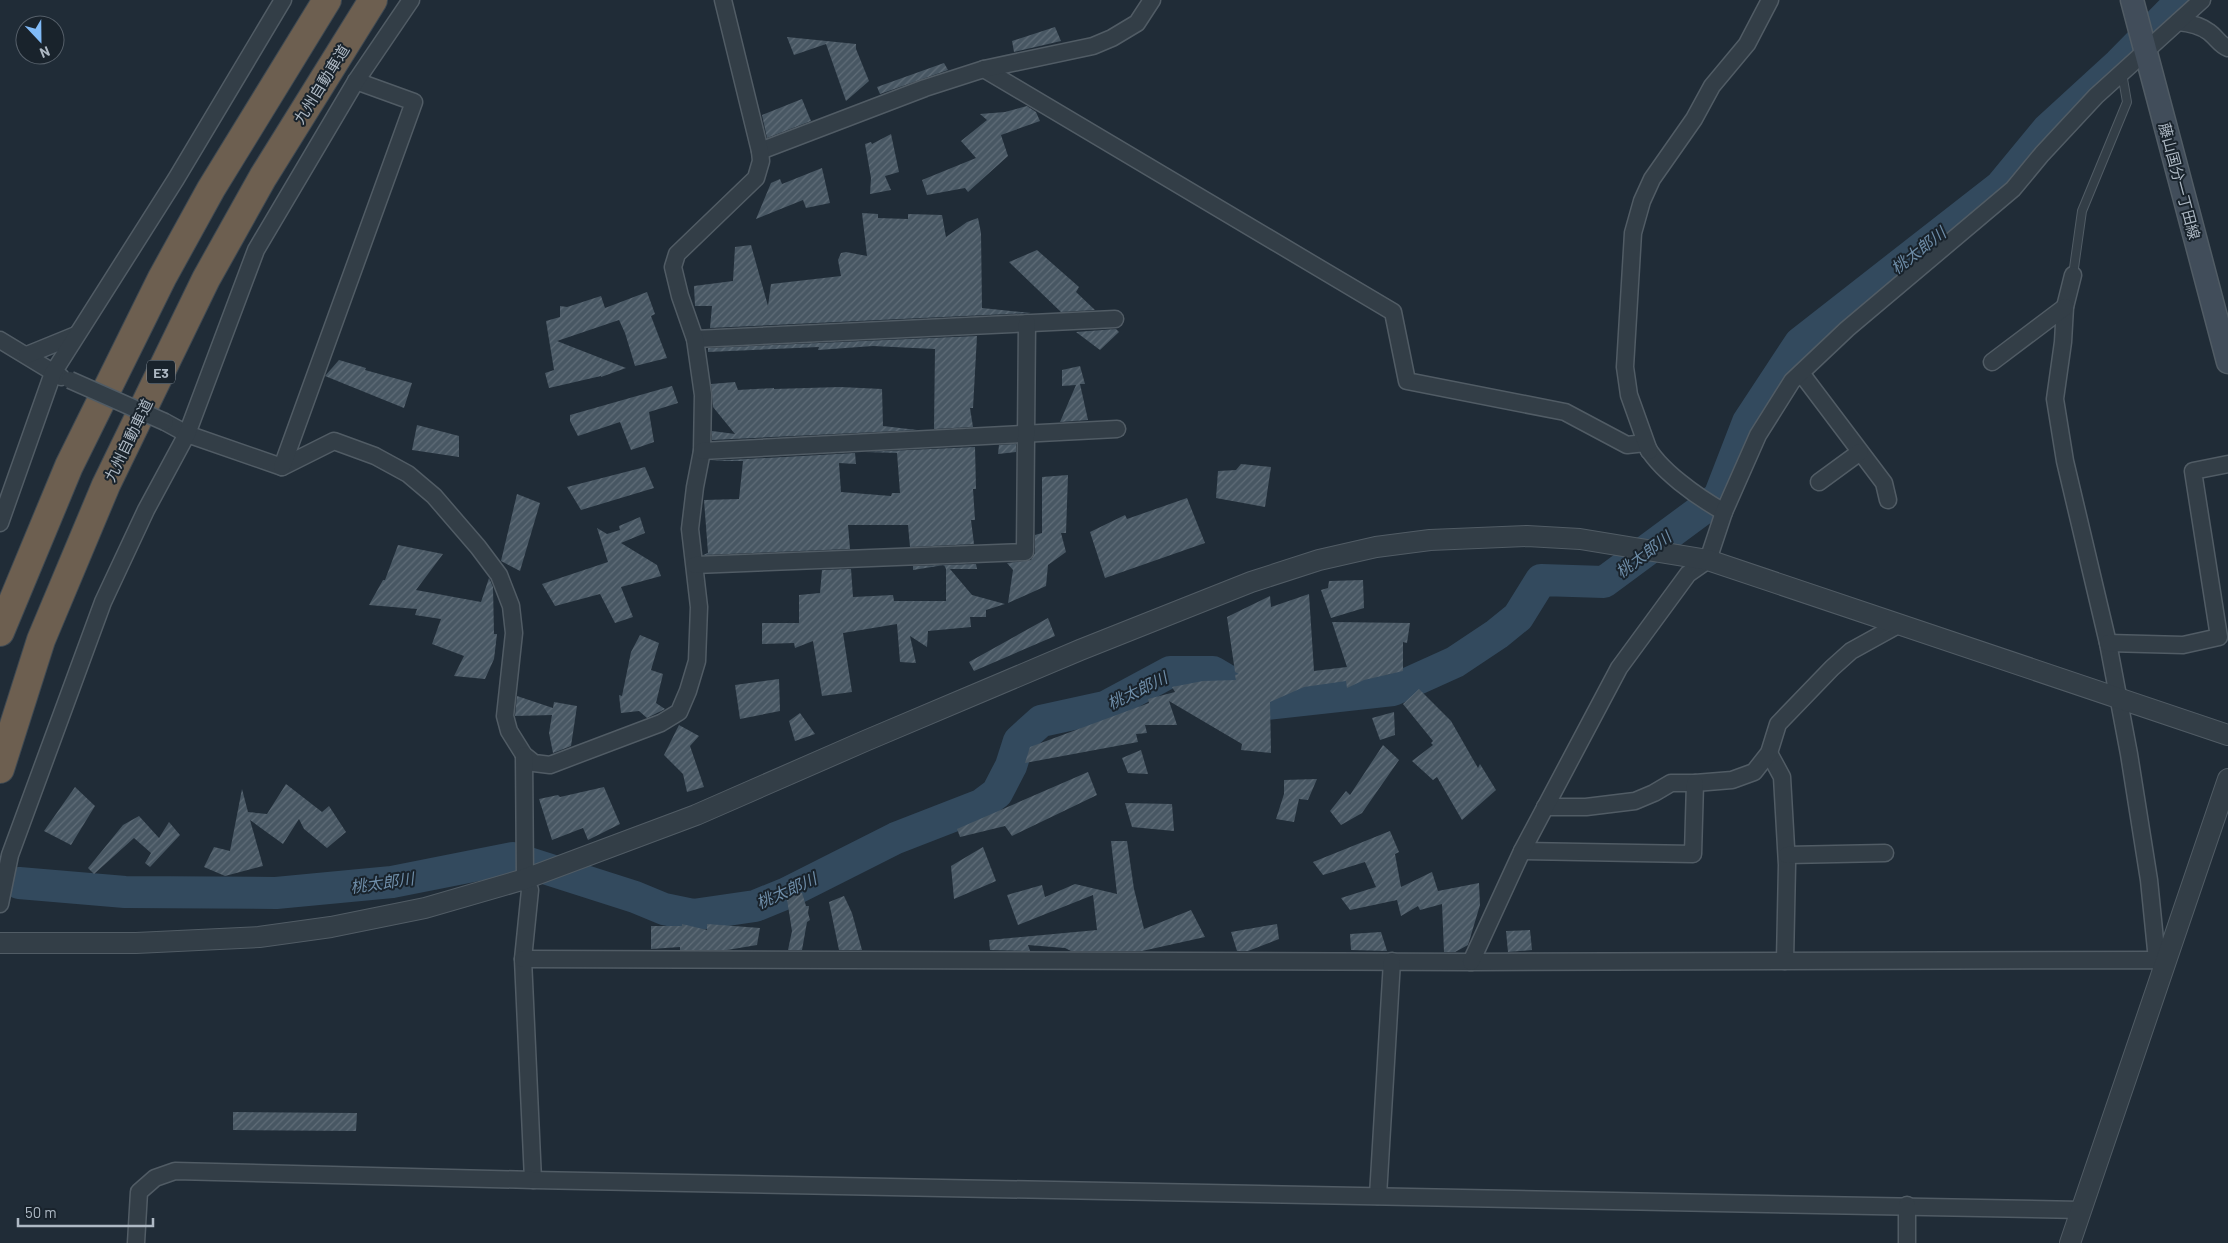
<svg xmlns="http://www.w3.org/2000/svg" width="2228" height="1243" font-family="Barlow,'Noto Sans JP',sans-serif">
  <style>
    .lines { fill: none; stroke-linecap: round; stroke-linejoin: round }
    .river { stroke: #334a5e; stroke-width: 32 }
    .building { fill: url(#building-hatch) }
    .service-casing { stroke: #515c65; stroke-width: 10 }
    .minor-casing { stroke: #515c65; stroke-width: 19 }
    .tertiary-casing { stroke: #515c65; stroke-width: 22 }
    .secondary-casing { stroke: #515c65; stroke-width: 25 }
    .motorway-casing { stroke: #3e4952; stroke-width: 30 }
    .service { stroke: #333e47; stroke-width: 8 }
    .minor { stroke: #333e47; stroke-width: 16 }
    .tertiary { stroke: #333e47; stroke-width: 20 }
    .secondary { stroke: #414d5a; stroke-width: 22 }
    .motorway { stroke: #6d5f50; stroke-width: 28 }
    .minor-bridge-casing { stroke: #515c65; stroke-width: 19; stroke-linecap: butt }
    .minor-bridge { stroke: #333e47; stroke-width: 16 }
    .labels { text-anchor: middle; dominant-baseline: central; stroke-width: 4; stroke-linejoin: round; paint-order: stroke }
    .shield { fill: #19232c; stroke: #818c96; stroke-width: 1 }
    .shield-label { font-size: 14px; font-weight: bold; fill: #aeb9c4 }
    .street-label { font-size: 15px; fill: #aeb9c4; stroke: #19232c }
    .water-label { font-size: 16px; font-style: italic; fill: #6e8da8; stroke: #19232c }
  </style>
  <defs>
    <pattern id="building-hatch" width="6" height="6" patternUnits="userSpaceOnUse" patternTransform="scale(1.25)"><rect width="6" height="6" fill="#485763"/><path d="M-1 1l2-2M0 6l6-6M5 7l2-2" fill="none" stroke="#606d78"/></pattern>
  </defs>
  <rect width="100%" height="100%" fill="#202c37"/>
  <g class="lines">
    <path class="river" d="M 19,883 L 125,892 L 276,893 L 392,882 L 513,858 L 635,897 L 664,909 L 693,915 L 755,906 L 787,893 L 896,838 L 981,805 L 997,793 L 1011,766 L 1019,741 L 1041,721 L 1105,707 L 1170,672 L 1213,672 L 1267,704 L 1393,690 L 1455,662 L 1497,634 L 1518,617 L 1541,580 L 1604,582 L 1719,497 L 1748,422 L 1800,343 L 2001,186 L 2048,129 L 2119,64 L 2182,0"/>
  </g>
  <g class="building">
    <path d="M 1055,27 L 1061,41 L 1014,52 L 1012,41 Z"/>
    <path d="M 787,37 L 856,44 L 856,49 L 869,81 L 846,101 L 826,44 L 794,55 Z"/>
    <path d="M 944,63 L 948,70 L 880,94 L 877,87 Z"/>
    <path d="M 802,99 L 811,121 L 767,138 L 762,115 Z"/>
    <path d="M 1027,106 L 1036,112 L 1040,121 L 1001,135 L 1008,156 L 968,192 L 965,188 L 927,195 L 922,180 L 976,158 L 961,141 L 987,120 L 980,114 L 1005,112 Z"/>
    <path d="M 891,134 L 899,172 L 885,176 L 891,190 L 870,194 L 871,178 L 865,144 L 871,142 L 872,144 Z"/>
    <path d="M 822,168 L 830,203 L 806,208 L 803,200 L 756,219 L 771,183 L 780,179 L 782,184 Z"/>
    <path d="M 862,213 L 878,214 L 878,218 L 908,219 L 908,214 L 942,215 L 946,237 L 967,222 L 978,218 L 981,233 L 982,308 L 1031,313 L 710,328 L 712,306 L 695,306 L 694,286 L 733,281 L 735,247 L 751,245 L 768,306 L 771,284 L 841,276 L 838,260 L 841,253 L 846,252 L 867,256 Z"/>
    <path d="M 1037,250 L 1079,287 L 1076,292 L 1095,310 L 1061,312 L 1009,262 Z"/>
    <path d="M 647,292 L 655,314 L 651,316 L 667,358 L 635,366 L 625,333 L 619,320 L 557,341 L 626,368 L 601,377 L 601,376 L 549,388 L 545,373 L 554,370 L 546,321 L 560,317 L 560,306 L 567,307 L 601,296 L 605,308 Z"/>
    <path d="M 1116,329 L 1119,332 L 1100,350 L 1076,332 Z"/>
    <path d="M 977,336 L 973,408 L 970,408 L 973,427 L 934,429 L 935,349 L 873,346 L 818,350 L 819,347 L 708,352 L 708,348 Z"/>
    <path d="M 339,360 L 366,368 L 365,370 L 412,383 L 404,408 L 325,376 Z"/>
    <path d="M 1080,366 L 1085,384 L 1080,384 L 1088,420 L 1060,422 L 1076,385 L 1062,386 L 1062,370 Z"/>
    <path d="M 735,382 L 738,390 L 774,388 L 774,389 L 840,387 L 882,389 L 883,426 L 917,430 L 712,440 L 712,431 L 735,434 L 713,407 L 711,384 Z"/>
    <path d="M 672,386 L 678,403 L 649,412 L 654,442 L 631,450 L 620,422 L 578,436 L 570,421 L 570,415 Z"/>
    <path d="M 417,425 L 459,436 L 459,457 L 412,450 Z"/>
    <path d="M 1016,444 L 1016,452 L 998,454 L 999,445 Z"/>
    <path d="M 975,447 L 976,489 L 973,489 L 975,520 L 971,520 L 974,544 L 910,547 L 908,525 L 848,525 L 850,549 L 703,555 L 708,553 L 704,500 L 739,499 L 743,461 L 710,461 L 855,453 L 856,464 L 839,463 L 841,492 L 891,496 L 892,493 L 900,493 L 897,453 L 865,452 Z"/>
    <path d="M 1241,464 L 1271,467 L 1265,507 L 1216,498 L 1218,471 L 1236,470 Z"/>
    <path d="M 645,467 L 654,488 L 581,510 L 567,487 Z"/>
    <path d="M 1068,475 L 1066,533 L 1061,533 L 1066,552 L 1048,565 L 1046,586 L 1008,603 L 1013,570 L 1007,563 L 1031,560 L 1035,553 L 1035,535 L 1042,533 L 1042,477 Z"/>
    <path d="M 517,494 L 540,503 L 520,571 L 501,561 Z"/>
    <path d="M 1187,498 L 1205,543 L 1105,578 L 1090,532 L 1125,515 L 1127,519 Z"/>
    <path d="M 640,517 L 645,533 L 621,543 L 657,565 L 661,576 L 621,587 L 633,617 L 615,623 L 600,594 L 555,606 L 542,584 L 608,562 L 597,528 L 607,534 L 620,530 L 619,526 Z"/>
    <path d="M 398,545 L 443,554 L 416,590 L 481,602 L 489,578 L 490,580 L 493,587 L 494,634 L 497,634 L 494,659 L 485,679 L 454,676 L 464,656 L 432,644 L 441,619 L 415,615 L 417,609 L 369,605 L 383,580 L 385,580 Z"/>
    <path d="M 976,564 L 977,569 L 950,569 L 972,595 L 1005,604 L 986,610 L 986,617 L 970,617 L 971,627 L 928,631 L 927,647 L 910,636 L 916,663 L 900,662 L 897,624 L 843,633 L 852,692 L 822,696 L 813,641 L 795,648 L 794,643 L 762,644 L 762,623 L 799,623 L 799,595 L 820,593 L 822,570 L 851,569 L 853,597 L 893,595 L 894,601 L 946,601 L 946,569 L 944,565 L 913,570 L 913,566 Z"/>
    <path d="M 1363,580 L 1364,608 L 1331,618 L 1321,590 L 1328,588 L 1329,581 Z"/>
    <path d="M 1309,594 L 1314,671 L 1347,667 L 1332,622 L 1410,623 L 1407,643 L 1403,642 L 1403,671 L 1364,680 L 1347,688 L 1346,681 L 1304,687 L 1270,702 L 1271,753 L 1241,750 L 1242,744 L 1169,701 L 1177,725 L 1145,725 L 1147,733 L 1136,734 L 1138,742 L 1025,763 L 1030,747 L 1149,703 L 1148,699 L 1175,692 L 1172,687 L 1203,681 L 1236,680 L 1235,675 L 1239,674 L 1235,672 L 1227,617 L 1270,596 L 1271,607 Z"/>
    <path d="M 1048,618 L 1055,636 L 974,671 L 969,662 Z"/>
    <path d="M 640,635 L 659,643 L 651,670 L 663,674 L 656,703 L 665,709 L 647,718 L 639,711 L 621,713 L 619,695 L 622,696 L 631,652 Z"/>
    <path d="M 779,679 L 780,711 L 740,719 L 735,685 Z"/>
    <path d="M 1419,689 L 1451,721 L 1478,768 L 1480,764 L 1496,790 L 1462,820 L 1437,777 L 1433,780 L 1412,761 L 1433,745 L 1431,743 L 1433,741 L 1403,704 Z"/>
    <path d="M 517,696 L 553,708 L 554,702 L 577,706 L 571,746 L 553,753 L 549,733 L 552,715 L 515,716 Z"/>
    <path d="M 1394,712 L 1395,735 L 1380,740 L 1372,718 Z"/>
    <path d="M 800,713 L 815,734 L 795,741 L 789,721 Z"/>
    <path d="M 679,725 L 699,736 L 690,746 L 704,787 L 687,792 L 683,774 L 664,755 Z"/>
    <path d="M 1383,745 L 1399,760 L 1362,813 L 1341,825 L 1330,811 L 1346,791 L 1350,795 Z"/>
    <path d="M 1141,750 L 1148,774 L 1128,773 L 1122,758 Z"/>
    <path d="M 1088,772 L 1097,795 L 1012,836 L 1005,826 L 960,837 L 957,829 Z"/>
    <path d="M 1317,779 L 1308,800 L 1299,799 L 1294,822 L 1276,819 L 1284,794 L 1284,780 Z"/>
    <path d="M 286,784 L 322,812 L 329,806 L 346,832 L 327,848 L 304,829 L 299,819 L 283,844 L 250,820 L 263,866 L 225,876 L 204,867 L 214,847 L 230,851 L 242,789 L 248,812 L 267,814 Z"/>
    <path d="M 75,787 L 95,806 L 71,845 L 44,831 Z"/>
    <path d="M 604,787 L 620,824 L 588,840 L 583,828 L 552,840 L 539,799 L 558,795 L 560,797 Z"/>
    <path d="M 1125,803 L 1172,804 L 1174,831 L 1132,827 Z"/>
    <path d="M 139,816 L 159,838 L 169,822 L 180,835 L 150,867 L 145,863 L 151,853 L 134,838 L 94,874 L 88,868 L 123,825 Z"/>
    <path d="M 1390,831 L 1399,852 L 1395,854 L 1401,887 L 1432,872 L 1438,891 L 1479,883 L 1480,905 L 1468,945 L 1455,952 L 1444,952 L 1442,904 L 1420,910 L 1418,906 L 1401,916 L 1397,900 L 1350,910 L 1341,898 L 1376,887 L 1365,862 L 1323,875 L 1313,862 Z"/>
    <path d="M 1111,841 L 1127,841 L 1134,889 L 1144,929 L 1191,910 L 1205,937 L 1142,951 L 1071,951 L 1065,948 L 1028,945 L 1030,951 L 990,950 L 989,940 L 1097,930 L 1093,895 L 1018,925 L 1007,895 L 1042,885 L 1045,897 L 1075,884 L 1117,894 Z"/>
    <path d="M 983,847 L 996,881 L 954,899 L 951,866 Z"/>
    <path d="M 786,893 L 802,893 L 806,906 L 809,906 L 808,913 L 810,920 L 807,922 L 802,950 L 788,950 L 792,931 Z"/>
    <path d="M 844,896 L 852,913 L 862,950 L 839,950 L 829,902 Z"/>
    <path d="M 682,924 L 707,930 L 707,924 L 760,928 L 757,945 L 727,950 L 680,950 L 680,947 L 651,949 L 651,926 L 682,926 Z"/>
    <path d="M 1277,924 L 1279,939 L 1248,951 L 1237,951 L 1231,932 Z"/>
    <path d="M 1530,930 L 1532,950 L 1508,952 L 1506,931 Z"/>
    <path d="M 1381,932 L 1387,951 L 1351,950 L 1350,934 Z"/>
    <path d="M 233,1112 L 357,1113 L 356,1131 L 233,1130 Z"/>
  </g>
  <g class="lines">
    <g class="service-casing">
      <path id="service" d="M 2073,275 L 2082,211 L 2127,102 L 2122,73"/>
    </g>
    <g class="minor-casing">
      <g id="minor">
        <path d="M 2178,22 C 2189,23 2200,25 2209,32 C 2216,37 2220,45 2228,48"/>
        <path d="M 984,69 L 1393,312 L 1407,381 L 1565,412 L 1627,445 L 1645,443 C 1657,469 1699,498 1724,512"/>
        <path d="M 760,151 L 925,88 L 984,69 L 1093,46 L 1112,38 L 1137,23 L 1152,0"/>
        <path d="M 2073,275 L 2065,307 L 2063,342 L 2055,399 L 2065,461 L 2108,643 L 2129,754 L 2149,880 L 2157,960"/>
        <path d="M 695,339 L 1115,319"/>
        <path d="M 0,340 L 61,377"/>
        <path d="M 27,355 L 76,335"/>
        <path d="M 1992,362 L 2065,307"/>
        <path d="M 1801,373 L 1884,483 L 1888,500"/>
        <path d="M 165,422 L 187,434 L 282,467 L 334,441 L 375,456 L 408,474 L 434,496 L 478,547 L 499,575 L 511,606 L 514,633 L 505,716 L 509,731 L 524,755 L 534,763 L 550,765 L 661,723 L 679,712 L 688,691 L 697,661 L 699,607 L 690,529 L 695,487 L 702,451 L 703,395 L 695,339 L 680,296 L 673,267 L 677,254 L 756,178 L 761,161 L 760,151 L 723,0"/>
        <path d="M 702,451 L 1117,429"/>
        <path d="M 1649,451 L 1629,395 L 1625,367 L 1633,233 L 1642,201 L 1652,179 L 1694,119 L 1712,86 L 1747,44 L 1770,0"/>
        <path d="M 282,467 L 414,102 L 356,81"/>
        <path d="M 1819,482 L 1860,452"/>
        <path d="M 0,523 L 53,373 L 176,179 L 283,0"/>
        <path d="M 695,565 L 1025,552 L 1027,323"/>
        <path d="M 2108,643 L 2183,645 L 2219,637 L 2193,471 L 2228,464"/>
        <path d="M 1769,753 L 1782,777 L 1787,865 L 1785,961"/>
        <path d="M 524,755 L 525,879 L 530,890 L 523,959 L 533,1180"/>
        <path d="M 1545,807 L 1586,807 L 1635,801 L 1654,793 L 1671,783 L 1695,783 L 1732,780 L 1754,772 L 1769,753 L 1778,724 L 1832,668 L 1851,651 L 1898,625"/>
        <path d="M 1522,851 L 1693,854 L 1695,783"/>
        <path d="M 1787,855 L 1885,853"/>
        <path d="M 0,904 L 10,855 L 103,602 L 146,510 L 187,434 L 256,250 L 356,81 L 411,0"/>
        <path d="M 523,959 L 1471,962 L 2157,960 L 2165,966"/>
        <path d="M 1471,962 L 1522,851 L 1619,668 L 1688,574 L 1708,560 L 1724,512 L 1758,435 L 1792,381 L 1847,329 L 2013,189 L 2042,154 L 2096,96 L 2202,0"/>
        <path d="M 1378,1196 L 1392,961"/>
        <path d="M 136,1243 L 139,1192 L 155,1178 L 175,1171 L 533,1180 L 2081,1210"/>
        <path d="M 1907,1243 L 1907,1205"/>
      </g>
    </g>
    <g class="tertiary-casing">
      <g id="tertiary">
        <path d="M 0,943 L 136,943 L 259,937 L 331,927 L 425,908 L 525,879 L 696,815 L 865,741 L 1080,650 L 1251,582 L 1319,560 L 1376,547 L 1430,540 L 1527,536 L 1580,539 L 1708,560 L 2228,735"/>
        <path d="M 2070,1243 L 2228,779"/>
      </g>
    </g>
    <g class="secondary-casing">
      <path id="secondary" d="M 2132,0 L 2228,362"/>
    </g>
    <g class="motorway-casing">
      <g id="motorway">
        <path d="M 0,632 L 69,466 L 162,278 L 211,189 L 327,0"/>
        <path d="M 0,769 L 41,640 L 106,485 L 206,279 L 263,177 L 373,0"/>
      </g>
    </g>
    <use href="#service" class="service"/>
    <use href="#minor" class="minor"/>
    <use href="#tertiary" class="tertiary"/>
    <use href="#secondary" class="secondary"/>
    <use href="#motorway" class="motorway"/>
    <g class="minor-bridge-casing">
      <path id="minor-bridge" d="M 70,380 L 165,422"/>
    </g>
    <use href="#minor-bridge" class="minor-bridge"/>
  </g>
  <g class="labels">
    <rect class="shield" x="147" y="360.5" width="28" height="23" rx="4"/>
    <g class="shield-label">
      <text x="161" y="372">E3</text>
    </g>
    <g class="street-label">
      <text transform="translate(321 84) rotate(-58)">九州自動車道</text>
      <text transform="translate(2180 181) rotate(75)">藤山国分一丁田線</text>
      <text transform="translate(128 440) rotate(-64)">九州自動車道</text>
    </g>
    <g class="water-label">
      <text transform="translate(1918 250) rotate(-38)">桃太郎川</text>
      <text transform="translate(1643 554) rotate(-37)">桃太郎川</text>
      <text transform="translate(1137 690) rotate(-26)">桃太郎川</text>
      <text transform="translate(382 882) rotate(-8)">桃太郎川</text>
      <text transform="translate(786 890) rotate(-24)">桃太郎川</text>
    </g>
  </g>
  <g transform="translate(40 40) rotate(158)"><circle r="24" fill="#19232c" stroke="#555f69"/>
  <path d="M0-4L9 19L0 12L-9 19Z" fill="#80baf7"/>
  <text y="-8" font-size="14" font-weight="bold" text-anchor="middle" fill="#aeb9c4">N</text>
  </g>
  <path d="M18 1218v8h135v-8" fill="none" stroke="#aeb9c4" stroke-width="2.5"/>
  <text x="25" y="1218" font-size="15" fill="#aeb9c4" stroke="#19232c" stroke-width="4" paint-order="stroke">50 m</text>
</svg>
